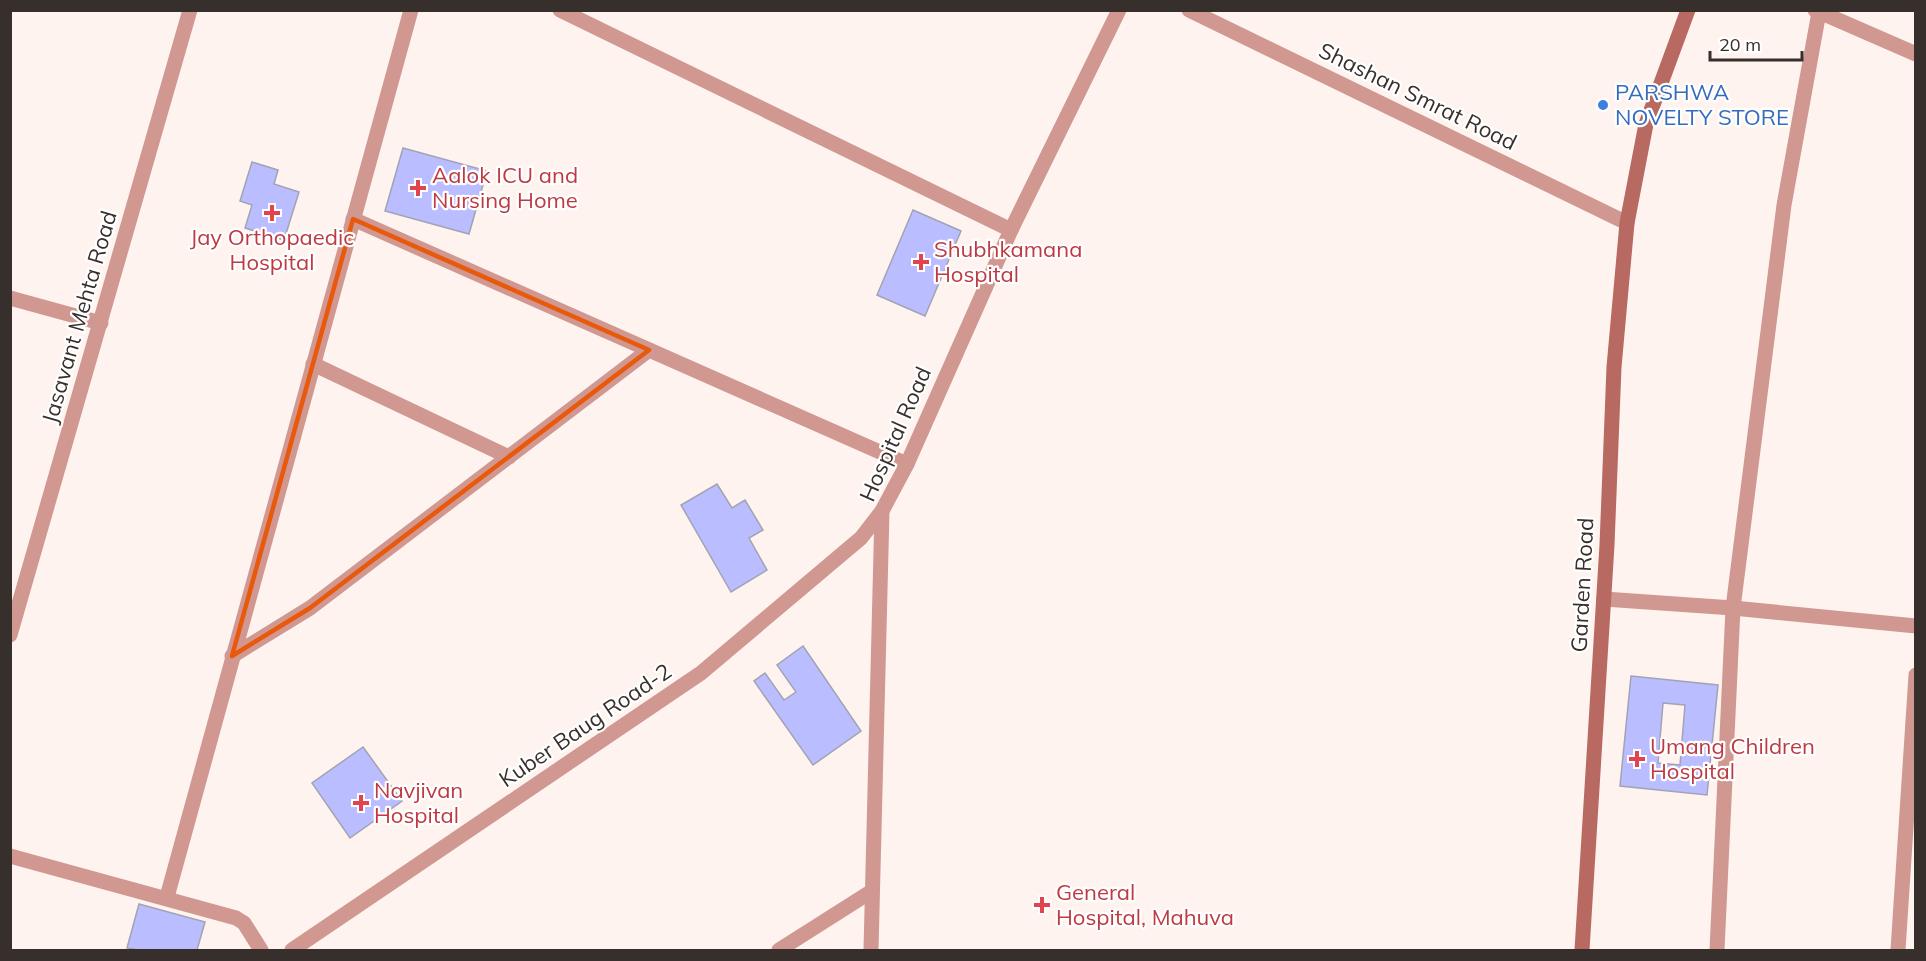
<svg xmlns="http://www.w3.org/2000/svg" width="1926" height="961" font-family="Mulish,sans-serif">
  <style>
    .building { fill: #babdff; stroke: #a2a3b3; stroke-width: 1.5; fill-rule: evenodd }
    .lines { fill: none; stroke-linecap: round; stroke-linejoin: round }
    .minor { stroke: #d09891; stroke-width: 15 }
    .tertiary { stroke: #d09891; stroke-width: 15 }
    .secondary { stroke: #b86961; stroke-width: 15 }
    .marked { fill: none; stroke: #e8590c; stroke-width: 4.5; stroke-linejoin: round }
    .shop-dot { fill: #3f7fe0; stroke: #fff; stroke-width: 2 }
    .health-dot { fill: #e0444e; stroke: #fff; stroke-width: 2 }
    .labels { text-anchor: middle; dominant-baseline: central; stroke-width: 4.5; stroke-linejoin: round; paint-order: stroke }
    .shop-label { font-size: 22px; fill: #366cbe; stroke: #fff; text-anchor: start }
    .street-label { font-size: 22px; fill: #362f2c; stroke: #fff }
    .health-label { font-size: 22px; fill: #be3a42; stroke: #fff; text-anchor: start }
  </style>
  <rect width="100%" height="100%" fill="#fef3ee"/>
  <g class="building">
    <path d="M 403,148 L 487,171 L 469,234 L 385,211 Z"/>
    <path d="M 252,162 L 278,170 L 274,184 L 299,192 L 284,240 L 245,228 L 252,205 L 240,201 Z"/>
    <path d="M 913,210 L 961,231 L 925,316 L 877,295 Z"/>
    <path d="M 717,484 L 732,508 L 745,500 L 763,530 L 749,538 L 767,570 L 731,592 L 681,505 Z"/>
    <path d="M 803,646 L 861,731 L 813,765 L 754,681 L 765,673 L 784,700 L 796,692 L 777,665 Z"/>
    <path d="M 1631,676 L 1718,685 L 1707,795 L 1620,786 ZM 1663,703 L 1685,705 L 1680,765 L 1658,763 Z"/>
    <path d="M 363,747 L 402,801 L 350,838 L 312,783 Z"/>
    <path d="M 139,904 L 205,922 L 197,950 L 138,950 L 127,948 Z"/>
  </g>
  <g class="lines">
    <g class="minor">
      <path d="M 560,10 L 1011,230"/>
      <path d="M 1815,10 L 1916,54"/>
      <path d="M 353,219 L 907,464"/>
      <path d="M 10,298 L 101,323"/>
      <path d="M 313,364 L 509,457"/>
      <path d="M 1604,599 L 1733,608 L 1916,626"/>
      <path d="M 232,656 L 310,608 L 649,350"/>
      <path d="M 10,856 L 236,918 L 244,923 L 261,950"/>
      <path d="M 167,897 L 411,10"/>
      <path d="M 779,950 L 872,891"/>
      <path d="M 1717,950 L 1733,608 L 1784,205 L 1819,12"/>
      <path d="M 1898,950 L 1916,675"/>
    </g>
    <g class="tertiary">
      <path d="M 1189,10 L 1627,223"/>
      <path d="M 10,635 L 190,10"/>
      <path d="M 292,950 L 701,673 L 861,538 L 882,511"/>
      <path d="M 871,950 L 882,511 L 907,464 L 1011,230 L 1119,10"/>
    </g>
    <path class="secondary" d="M 1582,950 L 1607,545 L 1614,367 L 1627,223 L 1646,124 L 1688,10"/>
  </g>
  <path class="marked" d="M 353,219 L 649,350 L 310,608 L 232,656 Z"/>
  <circle class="shop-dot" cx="1603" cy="105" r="6"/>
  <g class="health-dot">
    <path d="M415 179h6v6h6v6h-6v6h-6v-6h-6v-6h6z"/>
    <path d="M269 204h6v6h6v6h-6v6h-6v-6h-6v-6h6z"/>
    <path d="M918 253h6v6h6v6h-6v6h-6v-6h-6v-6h6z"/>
    <path d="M1634 750h6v6h6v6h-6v6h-6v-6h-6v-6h6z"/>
    <path d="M358 794h6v6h6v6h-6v6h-6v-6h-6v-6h6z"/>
    <path d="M1039 896h6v6h6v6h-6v6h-6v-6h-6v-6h6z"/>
  </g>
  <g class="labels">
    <g class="shop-label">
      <text x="1615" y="92">PARSHWA<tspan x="1615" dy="25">NOVELTY STORE</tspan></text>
    </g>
    <g class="street-label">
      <text transform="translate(1418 96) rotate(26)">Shashan Smrat Road</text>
      <text transform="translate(79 317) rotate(-74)">Jasavant Mehta Road</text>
      <text transform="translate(895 434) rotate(-66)">Hospital Road</text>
      <text transform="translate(1582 585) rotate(-87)">Garden Road</text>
      <text transform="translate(585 725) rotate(-34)">Kuber Baug Road-2</text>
    </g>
    <g class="health-label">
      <text x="432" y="175">Aalok ICU and<tspan x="432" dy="25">Nursing Home</tspan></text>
      <text x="272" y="237" text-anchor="middle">Jay Orthopaedic<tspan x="272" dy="25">Hospital</tspan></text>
      <text x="934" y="249">Shubhkamana<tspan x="934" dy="25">Hospital</tspan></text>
      <text x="1650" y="746">Umang Children<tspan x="1650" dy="25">Hospital</tspan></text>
      <text x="374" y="790">Navjivan<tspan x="374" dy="25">Hospital</tspan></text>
      <text x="1056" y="892">General<tspan x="1056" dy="25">Hospital, Mahuva</tspan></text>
    </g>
  </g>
  <rect width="1926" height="961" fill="none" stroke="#362f2c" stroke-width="24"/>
  <path d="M1710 51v9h92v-9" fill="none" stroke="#362f2c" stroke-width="3"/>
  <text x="1719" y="51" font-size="18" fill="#362f2c" stroke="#ffffff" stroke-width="4.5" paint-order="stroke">20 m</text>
</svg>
